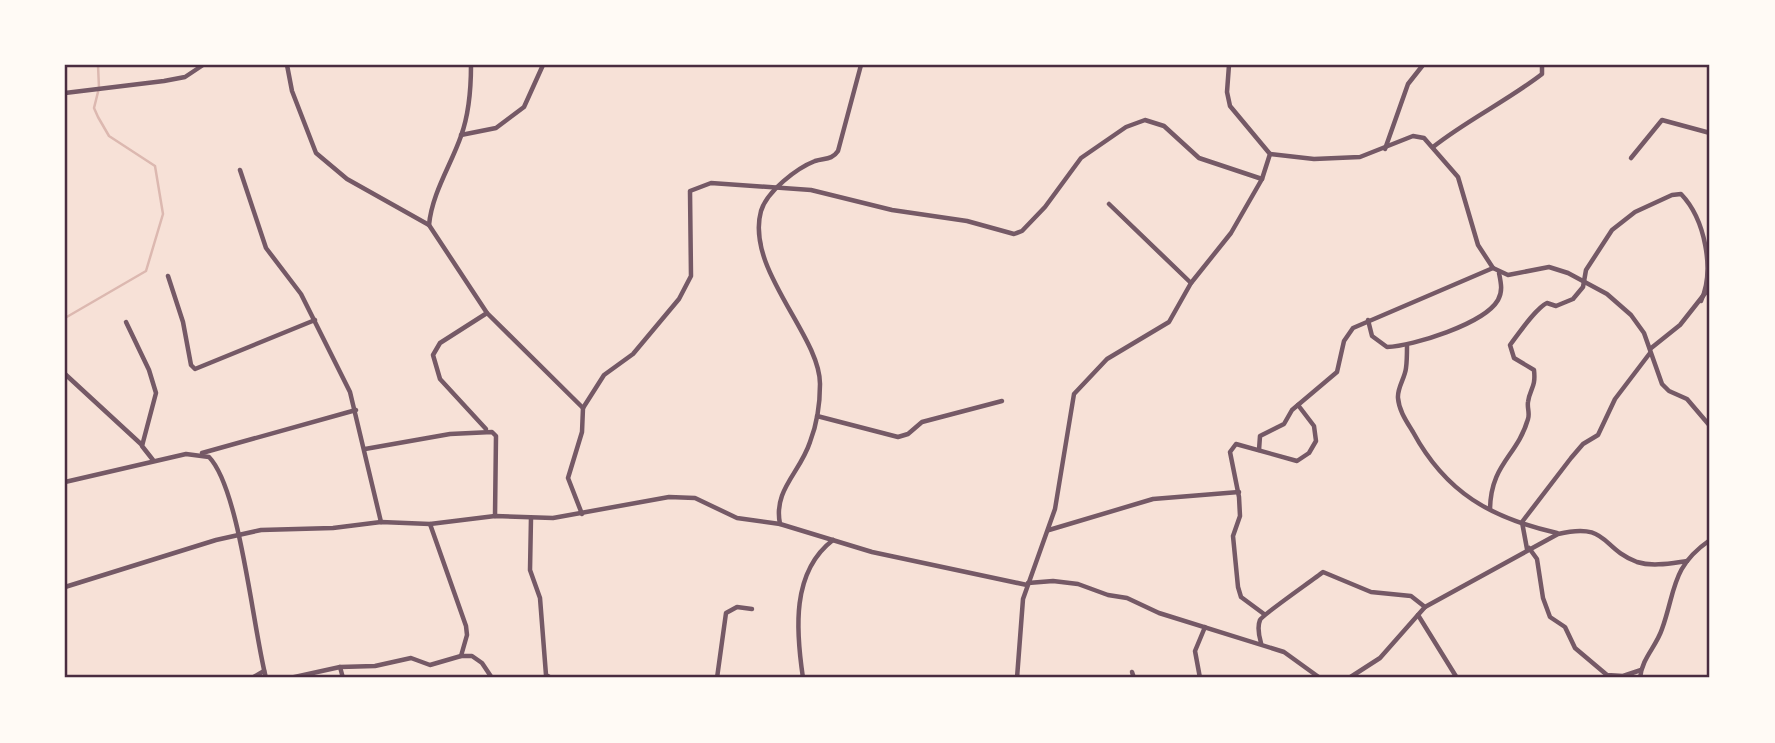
<svg xmlns="http://www.w3.org/2000/svg" width="1775" height="743" font-family="'Fira Sans Condensed',sans-serif">
  <style>
    .lines { fill: none; stroke-linecap: round; stroke-linejoin: round }
    .stream { stroke: #dcb8b0; stroke-width: 2.5 }
    .minor { stroke: #755966; stroke-width: 4.5 }
    .neatline { fill: none; stroke: #4a2c40; stroke-width: 2.5 }
  </style>
  <rect width="100%" height="100%" fill="#f7e1d7"/>
  <g class="lines">
    <path class="stream" d="M 65,318 L 146,271 L 163,214 L 155,166 L 109,136 L 98,117 L 94,108 L 99,88 L 98,65"/>
    <g class="minor">
      <path d="M 287,65 L 292,91 L 316,153 L 347,179 L 429,225 L 487,313 L 583,408"/>
      <path d="M 65,93 L 164,81 L 185,77 L 203,65"/>
      <path d="M 461,135 L 496,128 L 524,107 L 543,65"/>
      <path d="M 1433,147 C 1467,120 1507,101 1542,74 L 1542,65"/>
      <path d="M 1385,149 L 1408,84 L 1423,65"/>
      <path d="M 1270,154 L 1314,159 L 1360,157 L 1413,136 L 1424,138 L 1458,177 L 1478,245 L 1493,268 L 1508,275 L 1549,267 L 1568,273 L 1607,294 L 1631,315 L 1644,333 L 1662,384 L 1669,391 L 1687,399 L 1710,426"/>
      <path d="M 1631,158 L 1662,120 L 1710,133"/>
      <path d="M 240,170 L 266,248 L 301,294 L 350,392 L 381,522"/>
      <path d="M 1109,204 L 1191,283"/>
      <path d="M 429,225 C 432,193 451,165 461,136 C 469,114 471,88 471,65"/>
      <path d="M 168,276 L 183,322 L 191,365 L 195,369 L 315,320"/>
      <path d="M 1368,320 L 1372,336 L 1387,347 C 1413,346 1484,324 1498,300 C 1503,291 1501,283 1499,273"/>
      <path d="M 126,322 L 149,370 L 156,393 L 142,446 L 153,460"/>
      <path d="M 1407,346 C 1407,353 1407,361 1406,368 C 1405,378 1397,388 1398,398 C 1399,411 1407,422 1413,432 C 1446,493 1491,518 1557,533"/>
      <path d="M 1650,349 L 1680,325 L 1710,287"/>
      <path d="M 65,374 L 142,445"/>
      <path d="M 817,416 L 898,437 L 908,434 L 922,422 L 1002,401"/>
      <path d="M 486,429 L 440,379 L 433,355 L 440,343 L 487,313"/>
      <path d="M 365,449 L 450,434 L 492,432 L 496,436 L 495,516"/>
      <path d="M 1259,450 L 1260,436 L 1284,424 L 1292,410 L 1337,372 L 1344,341 L 1353,328 L 1493,268"/>
      <path d="M 202,453 L 356,410"/>
      <path d="M 65,482 L 186,454 L 209,457 C 240,489 253,629 266,678"/>
      <path d="M 1490,509 C 1491,463 1517,457 1528,419 C 1530,413 1527,408 1528,402 C 1530,388 1536,388 1534,370 L 1514,358 L 1510,345 C 1519,333 1536,308 1547,303 L 1556,306 L 1573,299 L 1583,287 L 1586,270 L 1612,230 L 1635,212 L 1672,195 L 1681,194 C 1705,219 1715,270 1701,301"/>
      <path d="M 582,514 L 568,478 L 582,432 L 583,408 L 604,375 L 633,354 L 679,299 L 691,276 L 690,191 L 711,183 L 811,190 L 892,210 L 967,221 L 1014,234 L 1022,231 L 1045,207 L 1081,158 L 1126,127 L 1145,120 L 1164,126 L 1199,158 L 1262,179"/>
      <path d="M 531,518 L 530,570 L 540,598 L 546,675 L 551,678"/>
      <path d="M 430,524 L 466,626 L 467,635 L 461,656"/>
      <path d="M 780,524 C 773,490 800,473 810,442 C 817,424 820,403 820,384 C 820,335 745,269 761,211 C 767,191 797,168 815,161 C 825,158 832,160 838,151 L 861,65"/>
      <path d="M 1049,530 L 1153,499 L 1239,492"/>
      <path d="M 1529,548 L 1537,559 L 1543,598 L 1550,617 L 1565,627 L 1575,648 L 1607,675 L 1623,676 L 1641,670"/>
      <path d="M 1527,549 L 1522,522 L 1571,458 L 1583,444 L 1598,435 L 1615,399 L 1650,353"/>
      <path d="M 1028,583 L 1053,581 L 1078,584 L 1108,595 L 1127,598 L 1159,613 L 1284,652 L 1320,678"/>
      <path d="M 65,587 L 216,540 L 261,530 L 333,528 L 381,522 L 430,524 L 495,516 L 553,518 L 669,497 L 695,498 L 737,518 L 780,524 L 872,552 L 1027,585"/>
      <path d="M 1264,614 L 1241,597 L 1238,587 L 1233,536 L 1240,516 L 1239,497 L 1230,452 L 1236,444 L 1297,461 L 1309,453 L 1316,441 L 1314,426 L 1298,405"/>
      <path d="M 1418,615 L 1457,678"/>
      <path d="M 1261,643 C 1259,636 1257,627 1260,620 C 1262,615 1313,580 1323,572 L 1371,592 L 1411,596 L 1425,607"/>
      <path d="M 340,667 L 343,678"/>
      <path d="M 1132,672 L 1134,678"/>
      <path d="M 252,678 L 264,671"/>
      <path d="M 290,678 L 340,667 L 375,666 L 411,658 L 430,665 L 461,656 L 472,656 L 482,663 L 492,678"/>
      <path d="M 717,678 L 726,613 L 737,607 L 752,609"/>
      <path d="M 803,678 C 796,631 791,572 833,540"/>
      <path d="M 1017,678 L 1023,599 L 1055,509 L 1074,394 L 1107,359 L 1169,322 L 1191,283 L 1231,233 L 1262,179 L 1270,154 L 1230,106 L 1227,92 L 1229,65"/>
      <path d="M 1200,678 L 1195,651 L 1205,627"/>
      <path d="M 1349,678 L 1380,658 L 1425,607 L 1558,534 C 1609,522 1600,548 1637,562 C 1653,567 1672,563 1687,561"/>
      <path d="M 1640,678 C 1642,658 1656,647 1662,629 C 1676,590 1671,567 1710,540"/>
    </g>
  </g>
  <rect width="1775" height="743" fill="none" stroke="#fffaf5" stroke-width="133"/>
  <rect x="66" y="66" width="1642" height="610" class="neatline"/>
</svg>
